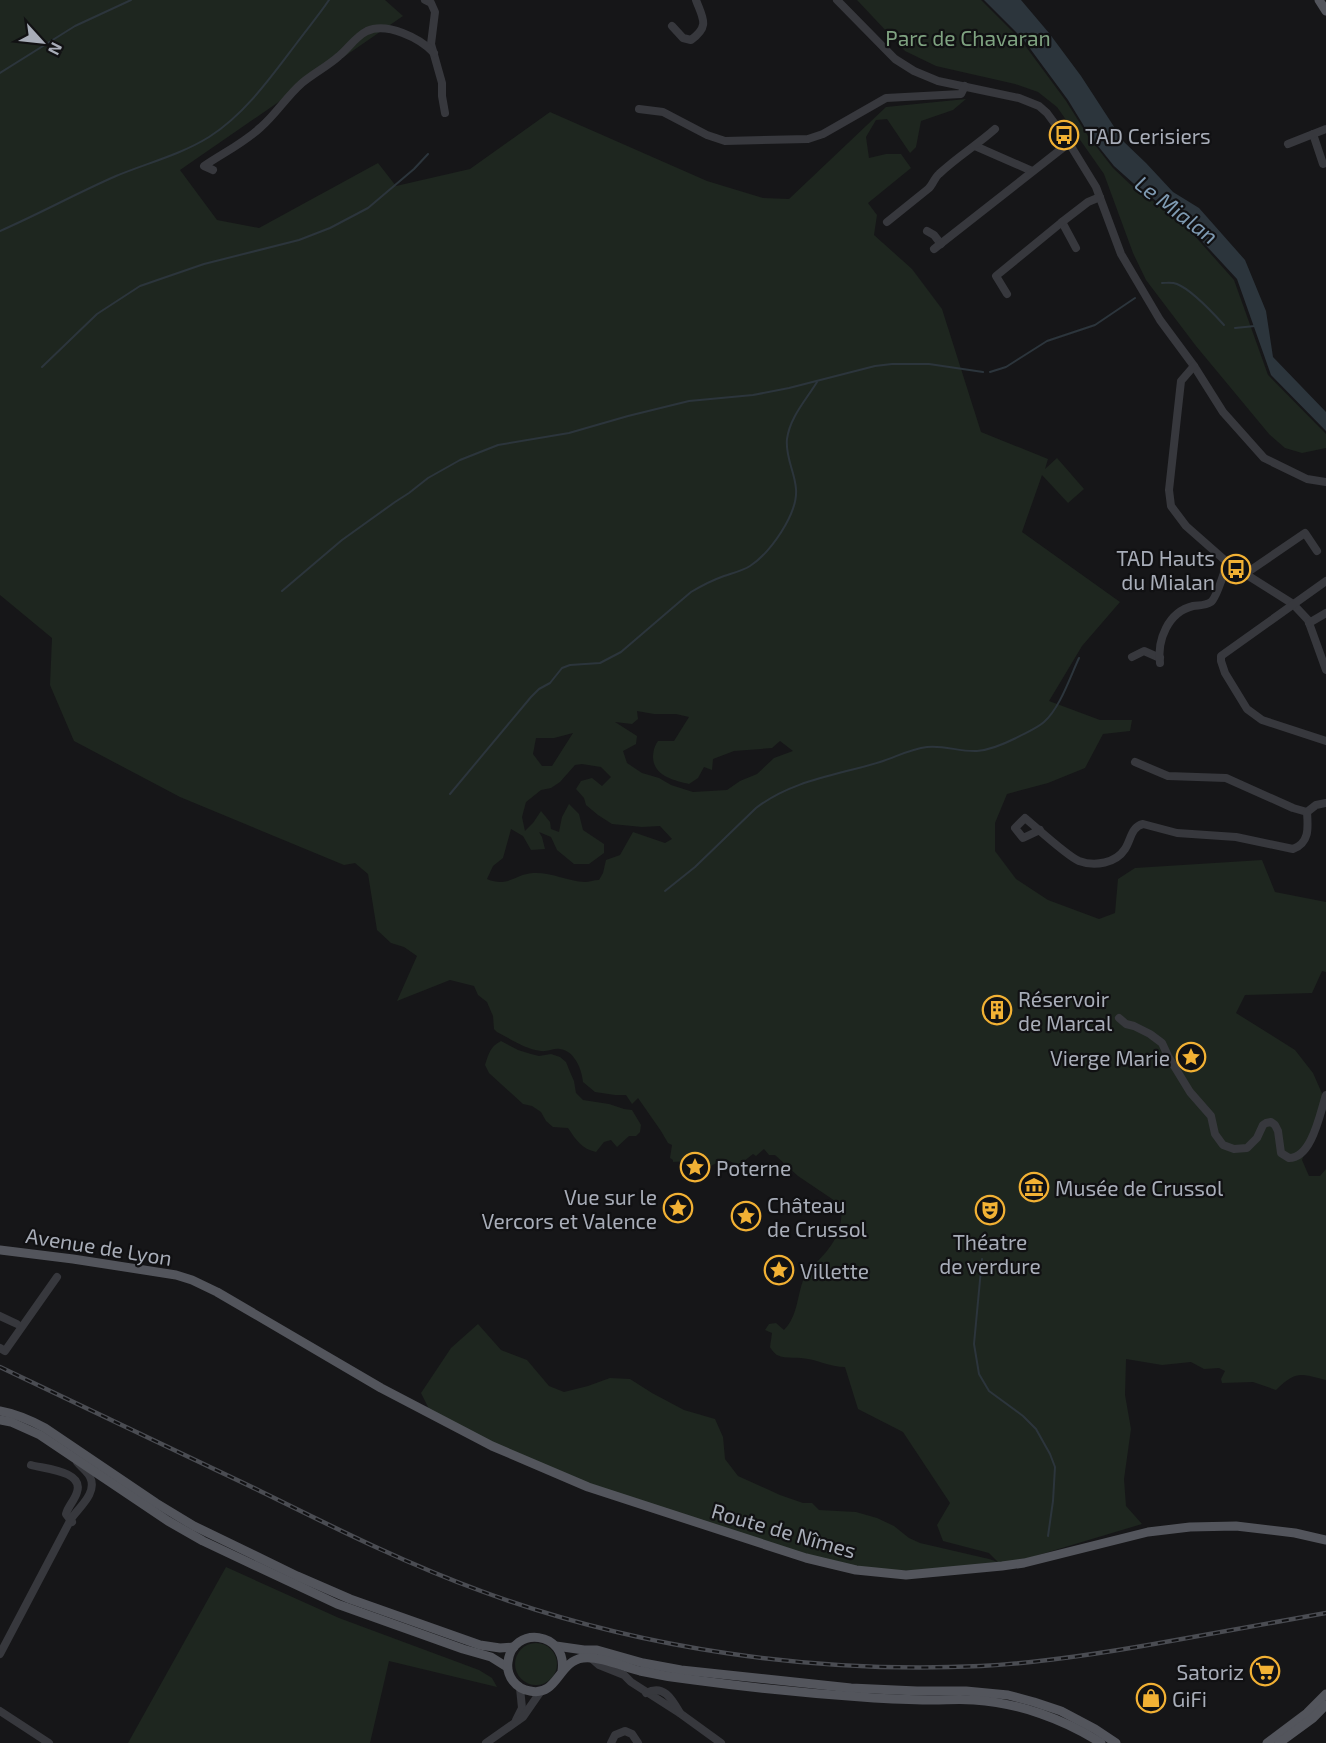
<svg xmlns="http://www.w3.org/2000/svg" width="1326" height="1743" font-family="'Exo 2',sans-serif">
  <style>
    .green { fill: #1e261f; fill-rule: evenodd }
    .water { fill: #2c353c }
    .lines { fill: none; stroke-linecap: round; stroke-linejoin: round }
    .stream { stroke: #2c353c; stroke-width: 2 }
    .minor { stroke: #37383d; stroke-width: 8 }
    .major { stroke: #53555c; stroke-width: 9 }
    .rail-casing { stroke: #4a4c52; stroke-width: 4.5 }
    .rail { stroke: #111113; stroke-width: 2; stroke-dasharray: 7; stroke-linecap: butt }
    .labels { text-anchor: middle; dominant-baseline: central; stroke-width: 4.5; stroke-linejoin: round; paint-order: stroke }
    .park-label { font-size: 21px; fill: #7fa381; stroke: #111113 }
    .poi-label { font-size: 21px; fill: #a8adb8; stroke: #111113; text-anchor: start }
    .street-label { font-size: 21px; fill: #a8adb8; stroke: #111113 }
    .water-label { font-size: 22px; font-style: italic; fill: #7f9bb3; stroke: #111113 }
  </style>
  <rect width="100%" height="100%" fill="#161618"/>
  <g class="green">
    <path d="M 0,0 L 385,0 L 403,16 L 180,170 L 217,220 L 259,228 L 378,163 L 396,186 L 470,169 L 550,112 L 707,181 L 763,198 L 789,199 L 886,107 L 966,99 L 953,110 L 921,121 L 916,147 L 910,153 L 887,119 L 876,120 L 866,137 L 869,158 L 886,154 L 901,154 L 911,168 L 868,203 L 877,215 L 874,235 L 912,269 L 942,309 L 981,432 L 1048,459 L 1045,469 L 1057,458 L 1084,489 L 1068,503 L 1042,475 L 1022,532 L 1120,602 L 1082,646 L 1049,701 L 1100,720 L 1132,720 L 1130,731 L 1103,734 L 1085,768 L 1048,783 L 1007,794 L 995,823 L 995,851 L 1016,879 L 1048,900 L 1099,919 L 1115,913 L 1118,879 L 1135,868 L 1262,860 L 1275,892 L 1326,902 L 1326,972 L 1322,971 L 1312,993 L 1245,995 L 1236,1013 L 1295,1050 L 1313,1073 L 1324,1098 L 1302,1160 L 1309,1176 L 1320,1176 L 1326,1169 L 1326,1380 C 1300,1374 1297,1370 1276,1390 L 1253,1382 L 1222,1383 L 1221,1379 L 1225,1371 L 1219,1368 L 1204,1369 L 1191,1362 L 1162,1365 L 1126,1359 L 1125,1395 L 1131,1429 L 1124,1479 L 1126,1506 L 1142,1524 L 1002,1566 L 964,1571 L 856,1570 L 588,1487 L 431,1413 L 421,1393 L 451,1348 L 478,1324 L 501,1350 L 527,1360 L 549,1386 L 564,1392 L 588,1386 L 610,1378 L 630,1379 L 652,1393 L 684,1410 L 715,1419 L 723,1437 L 725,1459 L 738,1476 L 780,1495 L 803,1503 L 812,1503 L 819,1510 L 856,1512 L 877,1518 L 894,1526 L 909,1538 L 920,1543 L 989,1559 L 998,1562 L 989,1553 L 943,1541 L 937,1525 L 950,1503 L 903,1432 L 858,1409 L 845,1367 C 830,1367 816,1359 801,1358 C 793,1357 784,1359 777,1355 C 775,1354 771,1349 770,1347 L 772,1333 L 765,1330 L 769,1324 L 776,1323 L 784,1330 C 798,1316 797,1295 804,1278 C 806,1272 812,1268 816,1263 C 833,1246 844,1230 841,1205 L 798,1176 L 775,1155 L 769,1155 L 764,1149 L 756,1156 L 753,1154 L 739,1165 L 724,1159 L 707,1168 L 702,1166 L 698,1169 L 688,1164 L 687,1161 L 673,1162 L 673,1160 L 670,1158 L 672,1145 L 668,1143 L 661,1131 L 638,1098 L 632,1104 L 626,1095 L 615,1095 L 595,1092 L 583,1082 C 582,1070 575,1051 560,1049 C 554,1048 547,1052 541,1051 C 525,1049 511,1039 497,1032 L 494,1029 L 493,1016 L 487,1002 L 478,995 L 474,986 L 450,980 L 397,1001 L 417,956 L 404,947 L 391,943 L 377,930 L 368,874 L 355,863 L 344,865 L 180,797 L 74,741 L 50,685 L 52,638 L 0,595 ZM 637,711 L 654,714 L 676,714 L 689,717 L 674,741 L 658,741 C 654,747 654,749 653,756 C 653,776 673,780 689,784 L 698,778 L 704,767 L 712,770 L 713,759 L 734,751 L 772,748 L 780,741 L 793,751 L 774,758 L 757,774 L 740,781 L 727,790 L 693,792 L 671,785 L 659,778 L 642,773 L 627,763 L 623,751 L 636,744 L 637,736 L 615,722 L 632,724 L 638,719 ZM 573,733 L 552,766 L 542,766 L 533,754 L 536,738 L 554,738 ZM 582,764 L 601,767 L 611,777 L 602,786 L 592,778 L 581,781 L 576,789 L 584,798 L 586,805 L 598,815 L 612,824 L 642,827 L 660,826 L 672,839 L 665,843 L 633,832 L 620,855 L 606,860 L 603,873 L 599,880 C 594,880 589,882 585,882 C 567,881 551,872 533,873 C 515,874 508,888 487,879 L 493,866 L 503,858 L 511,829 L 523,836 L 531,850 L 545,849 L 542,837 L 539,832 L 551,837 L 557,850 L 574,864 L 589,864 L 604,853 L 604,844 L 583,830 L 579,814 L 569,804 L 562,817 L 559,832 L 551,829 L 550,822 L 541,811 L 533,823 L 525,831 L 522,817 L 526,802 L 541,790 L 551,788 L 560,782 L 575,765 Z"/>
    <path d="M 857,0 L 981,0 L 1021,40 L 1066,101 L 1088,136 L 1113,168 L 1131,185 L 1185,225 L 1234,280 L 1268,375 L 1326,434 L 1326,448 L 1302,453 L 1285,448 L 1269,434 L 1196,346 L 1146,280 L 1133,253 L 1104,174 L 1057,107 L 1038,92 L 1015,84 L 936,66 L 905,51 Z"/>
    <path d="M 501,1041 L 518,1050 L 531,1054 L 539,1056 L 551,1054 L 560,1057 L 566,1062 L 570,1072 L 574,1081 L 576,1093 L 583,1100 L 609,1104 L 624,1109 L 632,1110 L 641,1125 L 640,1132 L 636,1136 L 629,1136 L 617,1147 L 611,1140 L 604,1142 L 596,1152 C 582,1149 576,1140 568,1128 L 553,1127 L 546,1121 L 541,1112 L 532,1106 L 523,1104 L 489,1073 L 485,1065 C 489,1053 490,1047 501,1041 Z"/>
    <path d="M 226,1567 L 339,1618 L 479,1670 L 492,1678 L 497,1687 L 389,1661 L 370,1743 L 128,1743 Z"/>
    <circle cx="536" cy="1664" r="21"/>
  </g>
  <path class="water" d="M 984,0 L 1021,0 L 1049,33 L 1081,76 L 1124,142 L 1146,163 L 1173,192 L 1199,208 L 1245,260 L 1266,311 L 1273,357 L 1326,412 L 1326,431 L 1271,375 L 1237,279 L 1187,225 L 1133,183 L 1114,166 L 1090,136 L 1068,100 L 1023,39 Z"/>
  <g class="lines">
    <g class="stream">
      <path d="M 0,73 L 75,26 L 131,0"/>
      <path d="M 0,231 C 39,214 77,193 116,176 C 147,163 180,155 209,137 C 245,114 271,77 296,44 C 307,29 319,15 329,0"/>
      <path d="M 1162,283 C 1167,283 1172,282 1177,284 C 1190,289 1214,314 1224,325"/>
      <path d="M 1235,328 L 1255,326"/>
      <path d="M 42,367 L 97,314 L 140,286 L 204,264 L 299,240 L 330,228 L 368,208 L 414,169 L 428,154"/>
      <path d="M 990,372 L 1006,367 L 1047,341 L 1095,325 L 1135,298"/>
      <path d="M 282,591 L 342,540 L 395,502 L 409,493 L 428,478 L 460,460 L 498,445 L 569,433 L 628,416 L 689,401 L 753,395 L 789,388 L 875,366 L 892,364 L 929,364 L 983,372"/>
      <path d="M 450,794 L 531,697 L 539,689 L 550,683 L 562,668 L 570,665 L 600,663 L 621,652 L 691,592 C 701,586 713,580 724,576 C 733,573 742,571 750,566 C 770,553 798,514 796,489 C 795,472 785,457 787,439 C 790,417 806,400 817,382"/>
      <path d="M 665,891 L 695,867 L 756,808 C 792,780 838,775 880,762 C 896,757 910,749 927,747 C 944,745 960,752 977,751 C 991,750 1004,744 1016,738 C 1025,733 1036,729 1044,722 C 1060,708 1070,677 1079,658"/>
      <path d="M 982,1259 L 974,1344 L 979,1374 L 989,1391 L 1023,1416 L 1036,1429 L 1050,1454 L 1055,1467 L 1053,1501 L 1048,1536"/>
    </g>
    <g class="minor">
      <path d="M 425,0 L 431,3 L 435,12 L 431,44 L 442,83 L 442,96 L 445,113"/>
      <path d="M 837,0 L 895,59 L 914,71 L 938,81 L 1019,98 L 1039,106 L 1047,113 L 1069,143 L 1096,187 L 1121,254 L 1160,320 L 1194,366 L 1223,412 L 1264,458 L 1307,479 L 1326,482"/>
      <path d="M 672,26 L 683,38 L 691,40 C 710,26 703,19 696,0"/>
      <path d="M 639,109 L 663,112 L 707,135 L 725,141 L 808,139 L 823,134 L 886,98 L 961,94 L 965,86"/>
      <path d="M 1313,134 L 1323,164"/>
      <path d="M 1288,144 L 1326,129"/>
      <path d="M 975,146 L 1032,171"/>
      <path d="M 213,170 L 204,166 C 223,153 244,143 261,127 C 276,114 287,96 302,83 C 314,73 328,66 339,56 C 349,48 355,37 367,31 C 387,22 420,38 434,53"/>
      <path d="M 887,222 L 928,189 C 933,185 934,178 939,174 C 957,157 977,145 995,129"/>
      <path d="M 1062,222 L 1076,248"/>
      <path d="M 927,231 L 934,235 L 941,244"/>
      <path d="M 934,249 L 1069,143"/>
      <path d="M 1007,294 L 996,276 L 1062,222 L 1088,202 L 1100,197"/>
      <path d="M 1194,366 L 1181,381 L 1169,490 L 1171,506 L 1186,526 L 1228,563 L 1293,604 L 1308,620 L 1326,670"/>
      <path d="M 1245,574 L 1305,533 L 1317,551"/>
      <path d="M 1326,581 L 1221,656 L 1221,661 L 1225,673 L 1247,709 L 1262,720 L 1326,741"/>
      <path d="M 1309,623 L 1326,613"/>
      <path d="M 1132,657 L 1144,651 L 1160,658"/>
      <path d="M 1160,663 C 1157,640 1168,612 1193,606 C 1199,605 1205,606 1211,602 C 1218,596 1223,572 1228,563"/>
      <path d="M 1135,762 L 1168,776 L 1226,778 L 1293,808 L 1307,812 L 1316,805 L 1326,803"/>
      <path d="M 1040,830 L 1023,838 L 1015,828 L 1025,818 C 1037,828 1067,856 1079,861 C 1095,867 1116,863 1125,849 C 1131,840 1131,827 1143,824 L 1177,833 L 1236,837 L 1293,849 C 1310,843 1308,827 1307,812"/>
      <path d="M 1119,1018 L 1126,1024 L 1134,1026 L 1150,1034 L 1162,1043 L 1168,1056 L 1190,1092 L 1211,1116 L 1215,1134 L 1223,1145 L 1234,1149 L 1247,1148 L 1257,1138 L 1263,1125 L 1266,1123 L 1271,1122 L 1275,1125 L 1278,1131 L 1281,1153 L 1289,1158 C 1312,1158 1320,1113 1326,1095"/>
      <path d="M 0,1316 L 17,1324"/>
      <path d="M 0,1348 L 5,1351 L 57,1277"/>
      <path d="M 31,1465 C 45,1469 84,1471 77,1492 C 75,1500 68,1506 66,1514 L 72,1522"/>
      <path d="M 0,1654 L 71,1519 C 78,1508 98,1493 90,1477 C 87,1471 81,1467 77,1462"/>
      <path d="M 591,1658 L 599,1665 L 624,1675 L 631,1682 L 681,1714 L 721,1743"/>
      <path d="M 646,1693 C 664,1684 672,1699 680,1713"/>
      <path d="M 0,1711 L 49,1743"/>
      <path d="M 516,1720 L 522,1708 L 520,1688"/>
      <path d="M 486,1743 L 523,1717 L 541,1691"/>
      <path d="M 611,1743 L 615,1735 L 625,1731 L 632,1734 L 638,1743"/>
    </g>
    <g class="major">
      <path d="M 1319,0 L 1326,11"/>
      <path d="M 0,1250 L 73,1259 L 176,1275 L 192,1280 L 217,1292 L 381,1388 L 492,1446 L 588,1487 L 806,1558 L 856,1570 L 906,1575 L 1002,1566 L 1024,1563 L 1148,1532 L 1190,1527 L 1236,1526 L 1295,1533 L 1326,1540"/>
      <path d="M 0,1411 C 17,1414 30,1420 45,1428 L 156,1503 L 194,1526 L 297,1576 L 350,1599 L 480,1645 L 500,1648 L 514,1647"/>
      <path d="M 0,1420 L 11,1422 L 40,1435 L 168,1521 L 203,1541 L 337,1604 L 463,1649 L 491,1657 L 507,1667"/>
      <path d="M 556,1646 L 584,1650 L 597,1650 L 643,1663 L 681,1670 L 851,1688 L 917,1691 L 966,1691 L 1008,1695 L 1034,1702 L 1061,1711 L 1095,1729 L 1116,1743"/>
      <path d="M 562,1671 C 568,1631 512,1625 508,1662 C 506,1676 516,1689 530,1691 C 558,1697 558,1661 583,1658 C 600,1656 624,1667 640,1671 C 658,1675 676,1678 694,1680 C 754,1688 814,1694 874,1698 C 894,1699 914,1700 933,1700 C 947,1700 960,1699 974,1700 C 1019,1703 1064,1719 1101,1743"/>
      <path d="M 1267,1743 L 1307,1713 L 1326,1694"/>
      <path d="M 1279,1743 L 1313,1718 L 1326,1705"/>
    </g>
    <g class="rail-casing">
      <path id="rail" d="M 0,1367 C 86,1408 172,1449 258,1490 C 331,1526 404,1563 481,1591 C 638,1649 814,1674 981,1666 C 1040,1663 1097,1654 1154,1644 C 1212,1634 1269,1623 1326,1613"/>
    </g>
    <use href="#rail" class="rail"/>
  </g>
  <defs>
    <g id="bus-ring" transform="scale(1.5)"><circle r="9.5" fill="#111113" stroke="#f2b134" stroke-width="1.5"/><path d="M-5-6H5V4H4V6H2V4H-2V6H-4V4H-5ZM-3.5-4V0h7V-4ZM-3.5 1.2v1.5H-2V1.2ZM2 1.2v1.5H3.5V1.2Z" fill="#f2b134"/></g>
    <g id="building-ring" transform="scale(1.5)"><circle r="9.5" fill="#111113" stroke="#f2b134" stroke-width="1.5"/><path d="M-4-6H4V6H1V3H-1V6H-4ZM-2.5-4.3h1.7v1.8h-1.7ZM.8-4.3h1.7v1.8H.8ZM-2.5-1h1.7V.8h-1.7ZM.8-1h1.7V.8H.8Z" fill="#f2b134"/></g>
    <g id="sight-ring" transform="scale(1.5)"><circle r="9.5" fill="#111113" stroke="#f2b134" stroke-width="1.5"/><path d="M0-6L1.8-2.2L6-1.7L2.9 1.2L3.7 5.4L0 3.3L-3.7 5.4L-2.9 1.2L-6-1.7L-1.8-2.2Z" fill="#f2b134"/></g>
    <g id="museum-ring" transform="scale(1.5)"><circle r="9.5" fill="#111113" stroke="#f2b134" stroke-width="1.5"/><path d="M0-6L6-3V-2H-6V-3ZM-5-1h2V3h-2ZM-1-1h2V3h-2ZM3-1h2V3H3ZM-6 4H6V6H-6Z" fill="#f2b134"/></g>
    <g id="theatre-ring" transform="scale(1.5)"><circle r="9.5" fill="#111113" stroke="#f2b134" stroke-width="1.5"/><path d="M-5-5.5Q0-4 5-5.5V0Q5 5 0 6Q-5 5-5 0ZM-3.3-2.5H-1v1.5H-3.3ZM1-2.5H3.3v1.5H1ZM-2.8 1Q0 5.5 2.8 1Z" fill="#f2b134"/></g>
    <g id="supermarket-ring" transform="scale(1.5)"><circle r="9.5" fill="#111113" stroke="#f2b134" stroke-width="1.5"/><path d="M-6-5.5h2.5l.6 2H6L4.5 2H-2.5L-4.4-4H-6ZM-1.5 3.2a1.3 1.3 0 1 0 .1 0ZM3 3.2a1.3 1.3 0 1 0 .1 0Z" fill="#f2b134"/></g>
    <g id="shop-ring" transform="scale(1.5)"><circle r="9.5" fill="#111113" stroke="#f2b134" stroke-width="1.5"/><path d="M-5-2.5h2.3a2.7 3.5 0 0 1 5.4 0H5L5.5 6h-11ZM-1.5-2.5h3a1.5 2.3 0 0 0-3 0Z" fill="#f2b134"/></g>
  </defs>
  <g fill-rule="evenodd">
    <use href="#bus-ring" x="1064" y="135"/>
    <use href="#bus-ring" x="1236" y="569"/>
    <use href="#building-ring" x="997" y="1010"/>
    <use href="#sight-ring" x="1191" y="1057"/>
    <use href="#sight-ring" x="695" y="1167"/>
    <use href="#museum-ring" x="1034" y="1187"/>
    <use href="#sight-ring" x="678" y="1208"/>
    <use href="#theatre-ring" x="990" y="1210"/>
    <use href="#sight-ring" x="746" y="1216"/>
    <use href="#sight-ring" x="779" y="1270"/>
    <use href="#supermarket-ring" x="1265" y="1671"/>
    <use href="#shop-ring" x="1151" y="1698"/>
  </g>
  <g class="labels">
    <g class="park-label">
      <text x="968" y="37">Parc de Chavaran</text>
    </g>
    <g class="poi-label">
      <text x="1085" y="135">TAD Cerisiers</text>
      <text x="1215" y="557" text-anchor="end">TAD Hauts<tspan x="1215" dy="24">du Mialan</tspan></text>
      <text x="1018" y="998">Réservoir<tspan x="1018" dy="24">de Marcal</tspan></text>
      <text x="1170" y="1057" text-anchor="end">Vierge Marie</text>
      <text x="716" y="1167">Poterne</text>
      <text x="1055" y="1187">Musée de Crussol</text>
      <text x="657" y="1196" text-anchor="end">Vue sur le<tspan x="657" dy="24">Vercors et Valence</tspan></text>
      <text x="767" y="1204">Château<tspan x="767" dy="24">de Crussol</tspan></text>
      <text x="990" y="1241" text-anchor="middle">Théatre<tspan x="990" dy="24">de verdure</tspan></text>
      <text x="800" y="1270">Villette</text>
      <text x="1244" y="1671" text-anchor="end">Satoriz</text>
      <text x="1172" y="1698">GiFi</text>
    </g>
    <g class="street-label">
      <text transform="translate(99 1246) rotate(9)">Avenue de Lyon</text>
      <text transform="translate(784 1530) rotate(16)">Route de Nîmes</text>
    </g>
    <g class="water-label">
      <text transform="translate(1177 209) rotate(37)">Le Mialan</text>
    </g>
  </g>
  <g transform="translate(42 42) rotate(117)" stroke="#111113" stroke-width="4.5" paint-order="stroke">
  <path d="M0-4.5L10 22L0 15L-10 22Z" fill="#a8adb8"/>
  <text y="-9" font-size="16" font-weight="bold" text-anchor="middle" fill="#a8adb8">N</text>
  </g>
</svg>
